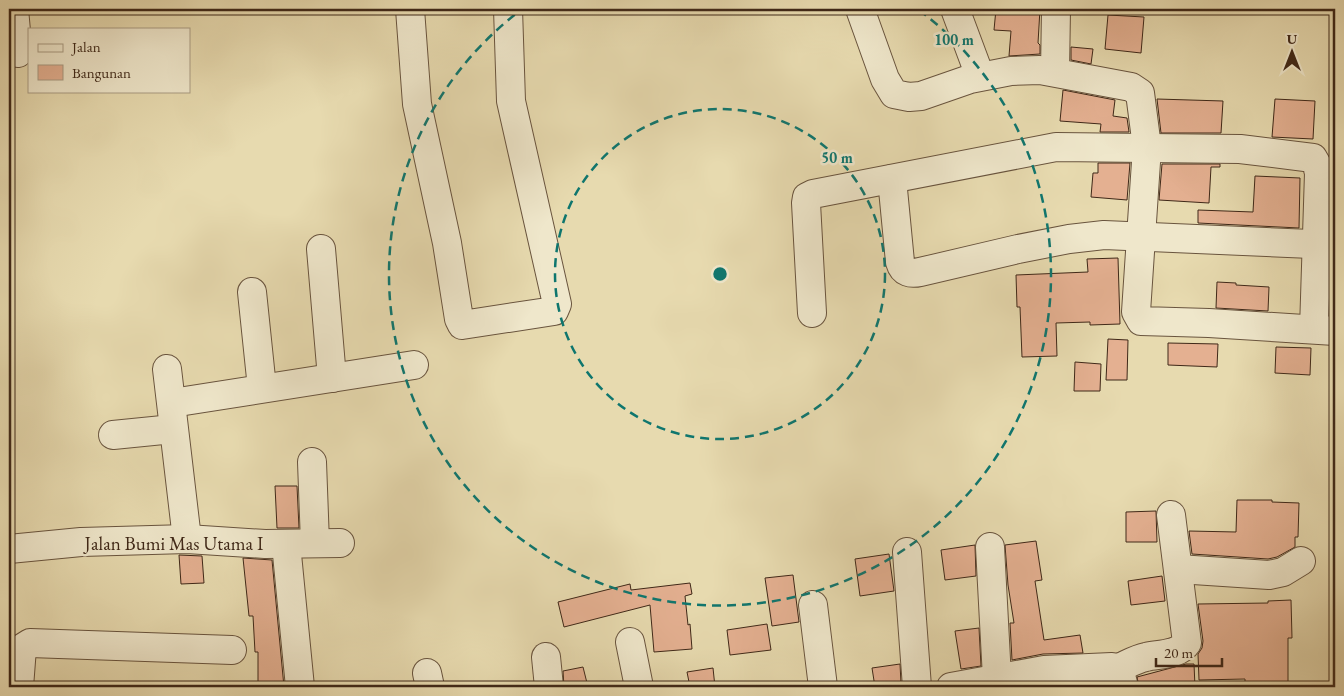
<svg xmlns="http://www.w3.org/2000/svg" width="1344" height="696" font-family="'EB Garamond',serif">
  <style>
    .building { fill: #e4b091; stroke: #3f2818 }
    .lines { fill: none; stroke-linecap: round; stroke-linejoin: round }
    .minor-casing { stroke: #69543e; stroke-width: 30 }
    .minor { stroke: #efe7cb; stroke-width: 28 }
    .ring { fill: none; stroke: #0f766e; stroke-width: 2.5; stroke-dasharray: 9 6 }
    .labels { text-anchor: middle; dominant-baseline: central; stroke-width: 5; stroke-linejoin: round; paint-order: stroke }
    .street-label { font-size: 19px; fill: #3f2818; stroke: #efe7cb }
    .centre { fill: #0f766e; stroke: #efe7cb; stroke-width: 2.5 }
    .ring-label { font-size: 15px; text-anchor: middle; font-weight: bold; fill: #0f766e; stroke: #efe7cb; stroke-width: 5; stroke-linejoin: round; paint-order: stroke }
  </style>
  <rect width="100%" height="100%" fill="#e7daaf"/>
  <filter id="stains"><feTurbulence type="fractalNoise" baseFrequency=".004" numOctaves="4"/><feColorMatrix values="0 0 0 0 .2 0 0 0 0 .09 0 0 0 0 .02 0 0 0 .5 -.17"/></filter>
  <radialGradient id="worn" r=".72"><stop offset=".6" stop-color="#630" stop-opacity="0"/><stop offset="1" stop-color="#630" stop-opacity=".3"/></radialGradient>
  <g class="building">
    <path d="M 996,9 L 1040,9 L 1038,43 L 1040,45 L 1040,54 L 1009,56 L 1011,31 L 994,30 Z"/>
    <path d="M 1108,15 L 1144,17 L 1141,53 L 1105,49 Z"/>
    <path d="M 1071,47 L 1093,49 L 1091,64 L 1071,60 Z"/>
    <path d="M 1063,90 L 1115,100 L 1113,116 L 1127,118 L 1129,132 L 1100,132 L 1101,124 L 1060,121 Z"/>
    <path d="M 1157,99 L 1223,101 L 1221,133 L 1161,133 Z"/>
    <path d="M 1275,99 L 1315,101 L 1313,139 L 1272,137 Z"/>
    <path d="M 1098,163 L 1130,163 L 1127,200 L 1091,197 L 1093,173 L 1098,173 Z"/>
    <path d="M 1162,164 L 1220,164 L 1220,167 L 1211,167 L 1209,203 L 1159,200 Z"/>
    <path d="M 1255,176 L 1300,178 L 1299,228 L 1198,223 L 1198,210 L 1253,212 Z"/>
    <path d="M 1118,258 L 1120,324 L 1090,325 L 1090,322 L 1056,323 L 1057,356 L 1022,357 L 1020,307 L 1017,307 L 1016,275 L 1088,272 L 1087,259 Z"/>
    <path d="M 1217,282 L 1236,283 L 1236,285 L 1269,287 L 1268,311 L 1216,308 Z"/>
    <path d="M 1108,339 L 1128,340 L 1127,380 L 1106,380 Z"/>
    <path d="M 1168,343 L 1218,344 L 1217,367 L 1168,365 Z"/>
    <path d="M 1276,347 L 1311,348 L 1310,375 L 1275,373 Z"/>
    <path d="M 1075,362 L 1101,364 L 1100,391 L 1074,391 Z"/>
    <path d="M 275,486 L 297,486 L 299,528 L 277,528 Z"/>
    <path d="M 1237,500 L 1272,500 L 1272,502 L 1299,503 L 1298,537 L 1295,537 L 1295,547 L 1277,557 L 1268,559 L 1192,554 L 1189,531 L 1236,532 Z"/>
    <path d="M 1156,511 L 1157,542 L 1126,542 L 1126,512 Z"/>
    <path d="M 1036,541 L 1042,580 L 1035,581 L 1044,640 L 1080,635 L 1083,653 L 1043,654 L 1012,660 L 1010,623 L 1014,623 L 1008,585 L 1005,545 Z"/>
    <path d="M 975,545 L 976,576 L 945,580 L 941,550 Z"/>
    <path d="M 889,554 L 894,591 L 860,596 L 855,559 Z"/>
    <path d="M 179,555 L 202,556 L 204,583 L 181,584 Z"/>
    <path d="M 243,558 L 272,560 L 284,687 L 258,687 L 258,652 L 255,652 L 253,616 L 249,616 Z"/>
    <path d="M 793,575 L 799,622 L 772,626 L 765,578 Z"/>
    <path d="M 1162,576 L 1165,601 L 1131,605 L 1128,581 Z"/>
    <path d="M 690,583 L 692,594 L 685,596 L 688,625 L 690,624 L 692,649 L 654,652 L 650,605 L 564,627 L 558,602 L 630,584 L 631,590 Z"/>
    <path d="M 1291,600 L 1292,638 L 1288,638 L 1288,687 L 1245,687 L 1245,679 L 1199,680 L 1198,654 L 1202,648 L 1203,641 L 1198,604 L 1268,603 L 1268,601 Z"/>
    <path d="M 767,624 L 771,650 L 730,655 L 727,630 Z"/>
    <path d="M 979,628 L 981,666 L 961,669 L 955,631 Z"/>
    <path d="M 900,664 L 901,683 L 875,687 L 872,668 Z"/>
    <path d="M 1186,664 L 1194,664 L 1195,687 L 1139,687 L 1137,677 Z"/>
    <path d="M 583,667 L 588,687 L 564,687 L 563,671 Z"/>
    <path d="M 713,668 L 715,687 L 690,687 L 687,672 Z"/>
    <path d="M 1093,683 L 1107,683 L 1108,687 L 1093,687 Z"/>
    <path d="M 1088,684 L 1088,687 L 1037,687 L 1046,686 Z"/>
  </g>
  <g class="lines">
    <g class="minor-casing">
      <g id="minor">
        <path d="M 14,9 L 18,53"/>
        <path d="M 410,9 L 417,104 L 447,243 L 459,319 L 462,325 L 554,311 L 557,304 L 511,101 L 508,9"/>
        <path d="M 860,9 L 885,79 L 894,94 L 909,97 L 921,96 L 970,79 L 1011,71 L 1040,70 L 1131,87 L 1140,93 L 1147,147 L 1136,312 L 1141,321 L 1209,323 L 1335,331"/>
        <path d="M 955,9 L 980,76"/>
        <path d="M 1055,72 L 1056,9"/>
        <path d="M 892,179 L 900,262 C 903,273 911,274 920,272 L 1018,249 L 1069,239 L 1104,235 L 1335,245"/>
        <path d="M 321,249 L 332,378"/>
        <path d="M 252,292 L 262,388"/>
        <path d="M 812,313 L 806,203 L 807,197 L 813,194 L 1056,147 L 1240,149 L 1313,158 L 1317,165 L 1319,173 L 1314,329"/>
        <path d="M 167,369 L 187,539"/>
        <path d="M 172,403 L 414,365"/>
        <path d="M 113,435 L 173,429"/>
        <path d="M 312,462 L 315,543"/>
        <path d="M 286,544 L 300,687"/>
        <path d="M 990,547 L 997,678"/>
        <path d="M 9,549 L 81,542 L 187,539 L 265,544 L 340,543"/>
        <path d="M 907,552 L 917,687"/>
        <path d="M 1178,569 L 1269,575 L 1283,572 L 1301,561"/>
        <path d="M 813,605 L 823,687"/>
        <path d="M 630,642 L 639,687"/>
        <path d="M 546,657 L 549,687"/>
        <path d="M 1119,668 C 1128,664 1136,659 1146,657 C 1159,654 1179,655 1187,643 L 1171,515"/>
        <path d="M 427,673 L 430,687"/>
        <path d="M 19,687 L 22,648 L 30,643 L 232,650"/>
        <path d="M 951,687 L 1044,670 L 1112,667 L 1119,668 L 1124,687"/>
      </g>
    </g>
    <use href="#minor" class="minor"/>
  </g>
  <g class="ring">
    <circle cx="720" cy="274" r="165"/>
    <path d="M919 10A331 331 0 1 1 521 10"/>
  </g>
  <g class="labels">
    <g class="street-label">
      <text x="174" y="543">Jalan Bumi Mas Utama I</text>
    </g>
  </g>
  <circle cx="720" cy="274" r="8" class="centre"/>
  <g class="ring-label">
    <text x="954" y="45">100 m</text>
    <text x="837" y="163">50 m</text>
  </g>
  <rect width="1344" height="696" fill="none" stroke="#e7daaf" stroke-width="30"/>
  <rect x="10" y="10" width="1324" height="676" fill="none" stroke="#3f2818" stroke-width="2.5"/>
  <rect x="15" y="15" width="1314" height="666" fill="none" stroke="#3f2818"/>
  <rect x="28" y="28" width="162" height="65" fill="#efe7cb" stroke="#a99b83"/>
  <rect x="38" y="44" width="25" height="8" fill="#efe7cb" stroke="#a99b83"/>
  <text x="72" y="52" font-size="15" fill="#3f2818">Jalan</text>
  <rect x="38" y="65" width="25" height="15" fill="#e4b091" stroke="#a99b83"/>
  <text x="72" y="78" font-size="15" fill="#3f2818">Bangunan</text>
  <g transform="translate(1292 52)" stroke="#efe7cb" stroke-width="4" paint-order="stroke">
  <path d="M0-4L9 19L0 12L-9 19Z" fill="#3f2818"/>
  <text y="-8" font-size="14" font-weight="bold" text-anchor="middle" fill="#3f2818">U</text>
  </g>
  <path d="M1156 658v8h66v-8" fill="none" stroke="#3f2818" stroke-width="2.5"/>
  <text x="1164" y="658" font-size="15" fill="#3f2818" stroke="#efe7cb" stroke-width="4" paint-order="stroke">20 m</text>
  <rect width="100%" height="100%" filter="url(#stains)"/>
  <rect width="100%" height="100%" fill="url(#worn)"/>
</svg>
